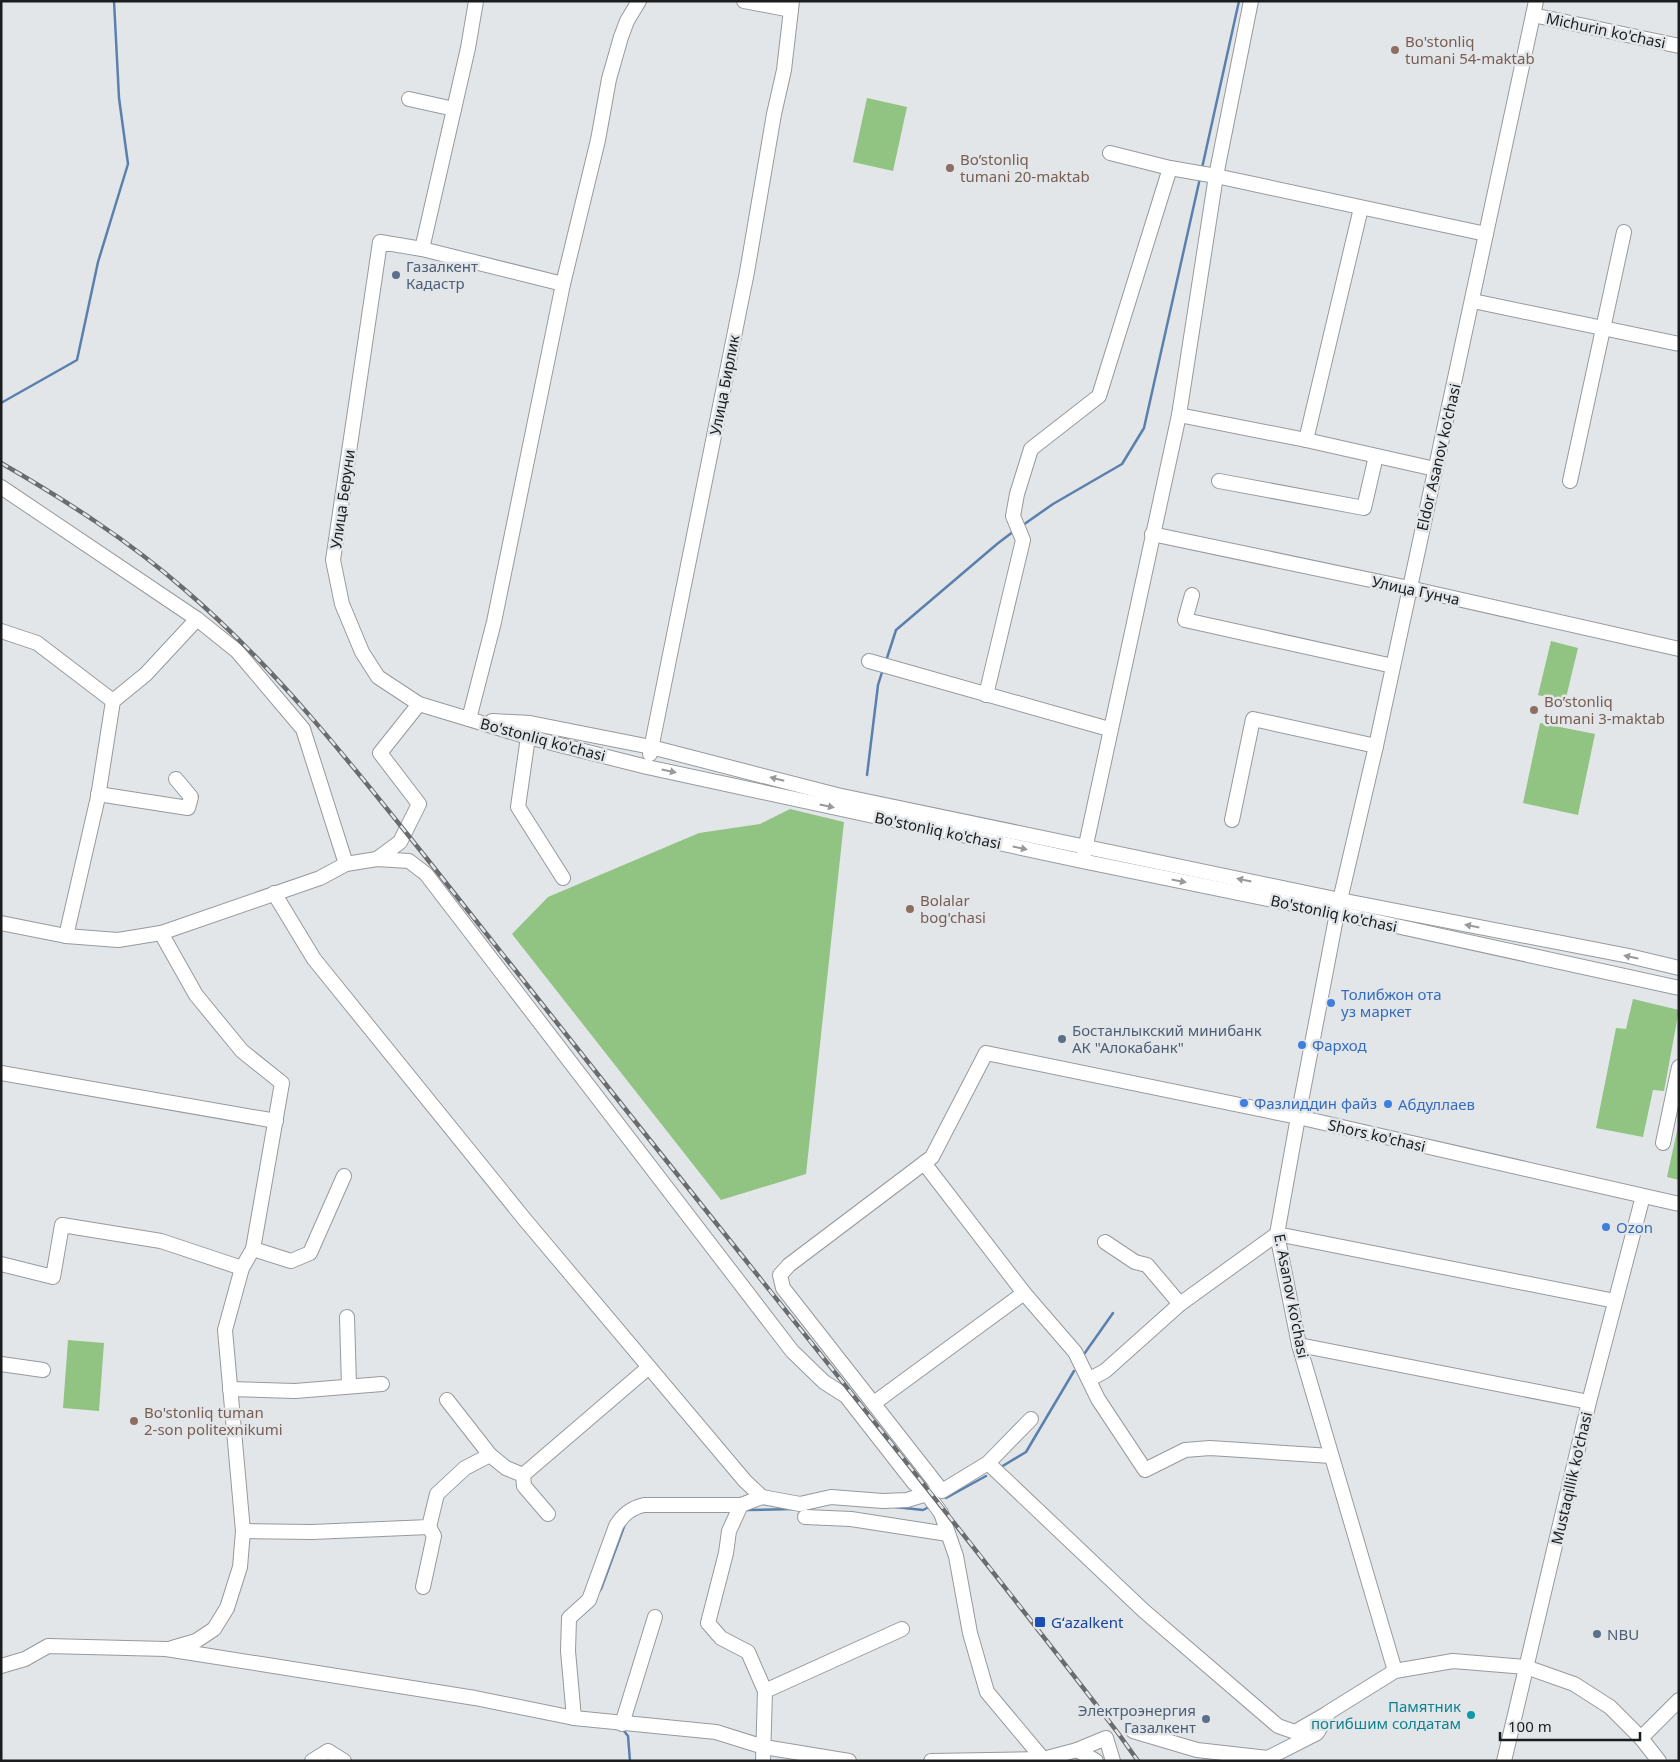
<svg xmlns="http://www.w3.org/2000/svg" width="1680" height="1762" font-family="'Noto Sans',sans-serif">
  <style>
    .green { fill: #91c482 }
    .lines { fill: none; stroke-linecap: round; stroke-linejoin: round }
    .stream { stroke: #5b80ae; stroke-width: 2.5 }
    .minor-casing { stroke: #979a9d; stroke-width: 16 }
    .minor { stroke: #fff; stroke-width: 14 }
    .rail-casing { stroke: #696b6d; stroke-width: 4.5 }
    .rail { stroke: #e2e6e9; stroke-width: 2.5; stroke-dasharray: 8; stroke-linecap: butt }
    .oneway { fill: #98999a }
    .education-dot { fill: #8d6e63; stroke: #e2e6e9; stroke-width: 2 }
    .service-dot { fill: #5c6f8a; stroke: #e2e6e9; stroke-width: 2 }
    .shop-dot { fill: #3f7fe0; stroke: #e2e6e9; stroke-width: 2 }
    .transit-dot { fill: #1a4fb4; stroke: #e2e6e9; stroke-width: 2 }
    .culture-dot { fill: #0f9aa8; stroke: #e2e6e9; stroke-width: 2 }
    .labels { text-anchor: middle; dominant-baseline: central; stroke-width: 5; stroke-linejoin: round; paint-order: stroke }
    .street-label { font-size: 15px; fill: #1b1c1e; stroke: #e2e6e9 }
    .education-label { font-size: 15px; fill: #785e54; stroke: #e2e6e9; text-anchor: start }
    .service-label { font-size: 15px; fill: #4e5e75; stroke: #e2e6e9; text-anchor: start }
    .shop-label { font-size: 15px; fill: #366cbe; stroke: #e2e6e9; text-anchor: start }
    .transit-label { font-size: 15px; fill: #164399; stroke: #e2e6e9; text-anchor: start }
    .culture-label { font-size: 15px; fill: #0d838f; stroke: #e2e6e9; text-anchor: end }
  </style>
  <rect width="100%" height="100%" fill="#e2e6e9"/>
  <g class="green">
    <path d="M 867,98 L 907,107 L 893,171 L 853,162 Z"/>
    <path d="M 1551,641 L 1578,648 L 1565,702 L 1538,695 Z"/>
    <path d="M 1540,723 L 1595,734 L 1578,815 L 1523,803 Z"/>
    <path d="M 790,809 L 844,822 L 806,1174 L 721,1200 L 512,934 L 548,897 L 699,833 L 760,824 Z"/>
    <path d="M 1633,999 L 1679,1010 L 1664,1091 L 1653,1090 L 1643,1137 L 1596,1128 L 1616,1028 L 1626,1029 Z"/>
    <path d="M 1679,1122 L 1679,1180 L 1667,1177 Z"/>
    <path d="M 68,1340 L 104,1343 L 99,1411 L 63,1408 Z"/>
  </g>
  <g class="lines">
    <g class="stream">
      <path d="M 1202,168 L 1239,1"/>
      <path d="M 1,403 L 77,360 L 98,262 L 128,164 L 119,98 L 114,1"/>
      <path d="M 1023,525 L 1053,504 L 1122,464 L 1144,428 L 1200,178"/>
      <path d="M 886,661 L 896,630 L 997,544 L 1014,531"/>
      <path d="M 867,775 L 878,685 L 883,669"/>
      <path d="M 1082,1357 L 1113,1313"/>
      <path d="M 1001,1467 L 1026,1452 L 1074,1371"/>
      <path d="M 946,1498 L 986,1476"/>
      <path d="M 895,1507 L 923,1510 L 931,1506"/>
      <path d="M 747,1510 L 793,1509"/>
      <path d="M 598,1593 L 601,1589 L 625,1524"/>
      <path d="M 624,1731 L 628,1736 L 630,1761"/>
    </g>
    <g class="minor-casing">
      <g id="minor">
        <path d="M 744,1 L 791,10"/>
        <path d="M 1533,15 L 1679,46"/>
        <path d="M 409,99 L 454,109"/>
        <path d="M 1110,153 L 1170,168 L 1216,176 L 1486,234"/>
        <path d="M 422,249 L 468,48 L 476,1"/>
        <path d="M 563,284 L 422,249 L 380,242 L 333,560 L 342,604 L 362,652 L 378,677 L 419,704 L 528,737 L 647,767 L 1082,861 L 1337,913 L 1679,988"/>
        <path d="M 1473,301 L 1679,344"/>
        <path d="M 1179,415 L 1306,440 L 1435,469"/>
        <path d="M 1306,440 L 1361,208"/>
        <path d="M 1219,481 L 1364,508 L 1376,456"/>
        <path d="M 1570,481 L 1624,232"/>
        <path d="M 1,487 L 197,619 L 237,651 L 303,729 L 346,864"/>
        <path d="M 1152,534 L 1409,588 L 1679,649"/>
        <path d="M 1192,595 L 1185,620 L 1393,666"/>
        <path d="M 1,631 L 37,643 L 113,701"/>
        <path d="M 869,661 L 1109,729"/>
        <path d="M 986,695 L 1023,540 L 1013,516 L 1017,494 L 1031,449 L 1099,396 L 1170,168"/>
        <path d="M 469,719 L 494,622 L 563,284 L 598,140 L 609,79 L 621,37 L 627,21 L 639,1"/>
        <path d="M 492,721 L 530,723 L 651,747 L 837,795 L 1340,900 L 1629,956 L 1679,968"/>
        <path d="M 528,737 L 518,807 L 563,878"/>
        <path d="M 650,754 L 747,272 L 774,114 L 784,70 L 792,1"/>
        <path d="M 98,794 L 188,808 L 191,797 L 176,779"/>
        <path d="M 1232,820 L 1253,719 L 1376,746"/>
        <path d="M 1084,854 L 1179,415 L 1216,176 L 1251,1"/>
        <path d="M 377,859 L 400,842 L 419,804 L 380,753 L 419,704"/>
        <path d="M 274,893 L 314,959 L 526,1221 L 745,1481 L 762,1497 L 800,1504 L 831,1497 L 883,1501 L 907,1500 L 927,1494 L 941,1513 L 956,1556 L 970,1633 L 987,1692 L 1043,1759"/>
        <path d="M 1,923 L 66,936 L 118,940 L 161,933 L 320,878 L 346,864 L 377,859 L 409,861 L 426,874 L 792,1351 L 824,1382 L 846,1396 L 914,1483 L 927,1494"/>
        <path d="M 161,933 L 196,995 L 242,1051 L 282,1083 L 253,1249 L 242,1268 L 225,1330 L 243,1531 L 240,1567 L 227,1608 L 214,1629 L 196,1641 L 172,1648"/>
        <path d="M 66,936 L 98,797 L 113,701 L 146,674 L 197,619"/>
        <path d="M 1,1073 L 276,1121"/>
        <path d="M 1663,1143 L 1679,1067"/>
        <path d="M 924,1163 L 1024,1293 L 1075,1352 L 1098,1399 L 1145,1470 L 1185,1450 L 1210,1448 L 1331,1456"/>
        <path d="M 1105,1242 L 1135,1262 L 1147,1265 L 1180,1304"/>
        <path d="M 253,1249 L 291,1261 L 310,1253 L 344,1176"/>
        <path d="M 1,1264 L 53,1277 L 62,1225 L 161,1241 L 242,1268"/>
        <path d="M 347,1317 L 349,1386"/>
        <path d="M 1299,1345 L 1589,1402"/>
        <path d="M 1,1364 L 43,1370"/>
        <path d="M 1090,1379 L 1105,1371 L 1180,1304 L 1277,1234 L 1615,1301"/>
        <path d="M 230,1389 L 295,1391 L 382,1384"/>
        <path d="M 874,1403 L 1024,1293"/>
        <path d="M 1031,1419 L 988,1463 L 942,1491 L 783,1288 L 780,1275 L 789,1265 L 932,1157 L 986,1053 L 1298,1117 L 1679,1204"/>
        <path d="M 490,1455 L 506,1468 L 523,1475 L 524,1486 L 548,1514"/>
        <path d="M 988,1463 L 1144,1611 L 1278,1726 L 1295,1732 L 1328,1713"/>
        <path d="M 523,1475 L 649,1367"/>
        <path d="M 741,1505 L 729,1531 L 726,1553 L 708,1623 L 721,1638 L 748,1652 L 765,1691 L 763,1761"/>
        <path d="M 805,1517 L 851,1519 L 948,1534"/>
        <path d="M 243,1531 L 312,1532 L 429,1527 L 437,1494 L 465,1468 L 490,1455 L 447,1400"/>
        <path d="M 423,1587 L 434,1536 L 429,1527"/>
        <path d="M 1,1666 L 25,1659 L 48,1646 L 166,1649 L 475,1698 L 574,1718 L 716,1732 L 764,1747 L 849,1761"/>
        <path d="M 1395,1671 L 1299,1345 L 1277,1234 L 1298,1117 L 1337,913 L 1376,746 L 1536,1"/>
        <path d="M 765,1691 L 902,1629"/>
        <path d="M 574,1718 L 568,1651 L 569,1618 L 589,1600 L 616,1526 C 623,1514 631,1508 644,1505 L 741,1505 L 762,1497"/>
        <path d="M 622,1724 L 655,1617"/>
        <path d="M 1133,1731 L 1197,1750 L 1268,1758 L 1317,1733 L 1329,1712 L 1395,1671 L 1453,1661 L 1526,1667 L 1574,1684 L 1610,1707 L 1641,1738 L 1659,1761"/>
        <path d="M 1641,1738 L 1679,1700"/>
        <path d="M 1077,1750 L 1096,1761"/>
        <path d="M 312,1761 L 328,1751 L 344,1761"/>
        <path d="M 931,1761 L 1043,1759 L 1077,1750 L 1106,1738 L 1113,1761"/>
        <path d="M 1504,1761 L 1589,1402 L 1643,1196"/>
      </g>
    </g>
    <use href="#minor" class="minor"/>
    <g class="rail-casing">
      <path id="rail" d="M 1,463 C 65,500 128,540 184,589 C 275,667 349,761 424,855 C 487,935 551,1015 615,1096 C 783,1308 953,1518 1118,1733 L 1138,1761"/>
    </g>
    <use href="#rail" class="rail"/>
  </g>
  <defs><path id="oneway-solid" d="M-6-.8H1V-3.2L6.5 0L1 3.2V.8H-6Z" transform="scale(1.25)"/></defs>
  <g class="oneway">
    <use href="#oneway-solid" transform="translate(669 771) rotate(12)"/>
    <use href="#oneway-solid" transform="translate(777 779) rotate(-166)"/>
    <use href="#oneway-solid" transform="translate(827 806) rotate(12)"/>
    <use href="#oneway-solid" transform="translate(1020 848) rotate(12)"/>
    <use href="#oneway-solid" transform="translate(1244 880) rotate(-168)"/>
    <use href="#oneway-solid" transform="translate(1179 881) rotate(11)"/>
    <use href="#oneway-solid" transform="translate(1472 926) rotate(-169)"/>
    <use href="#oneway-solid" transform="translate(1631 957) rotate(-168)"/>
  </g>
  <g class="education-dot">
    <circle cx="1395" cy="50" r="5"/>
    <circle cx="950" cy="168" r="5"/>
    <circle cx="1534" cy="710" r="5"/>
    <circle cx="910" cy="909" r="5"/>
    <circle cx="134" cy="1421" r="5"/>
  </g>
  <g class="service-dot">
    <circle cx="396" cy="275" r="5"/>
    <circle cx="1062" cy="1039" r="5"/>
    <circle cx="1597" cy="1634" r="5"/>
    <circle cx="1206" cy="1719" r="5"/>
  </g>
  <g class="shop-dot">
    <circle cx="1331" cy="1003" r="5"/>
    <circle cx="1302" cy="1045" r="5"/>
    <circle cx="1244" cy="1103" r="5"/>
    <circle cx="1388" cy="1104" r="5"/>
    <circle cx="1606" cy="1227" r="5"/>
  </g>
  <rect class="transit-dot" x="1034" y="1616" width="12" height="12" rx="2.5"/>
  <circle class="culture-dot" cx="1471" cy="1715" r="5"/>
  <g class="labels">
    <g class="street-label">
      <text transform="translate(1606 30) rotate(12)">Michurin ko'chasi</text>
      <text transform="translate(724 385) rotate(-79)">Улица Бирлик</text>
      <text transform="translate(1438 457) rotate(-77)">Eldor Asanov ko'chasi</text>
      <text transform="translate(342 499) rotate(-82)">Улица Беруни</text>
      <text transform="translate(1416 590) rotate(12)">Улица Гунча</text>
      <text transform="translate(543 739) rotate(15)">Bo'stonliq ko'chasi</text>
      <text transform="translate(938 830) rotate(12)">Bo'stonliq ko'chasi</text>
      <text transform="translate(1334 913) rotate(12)">Bo'stonliq ko'chasi</text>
      <text transform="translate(1377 1135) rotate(13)">Shors ko'chasi</text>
      <text transform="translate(1292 1296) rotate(79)">E. Asanov ko'chasi</text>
      <text transform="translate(1571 1478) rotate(-77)">Mustaqillik ko'chasi</text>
    </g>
    <g class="education-label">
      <text x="1405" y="41">Bo'stonliq<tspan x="1405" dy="17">tumani 54-maktab</tspan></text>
      <text x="960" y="159">Bo’stonliq<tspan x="960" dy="17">tumani 20-maktab</tspan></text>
      <text x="1544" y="701">Bo’stonliq<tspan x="1544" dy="17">tumani 3-maktab</tspan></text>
      <text x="920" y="900">Bolalar<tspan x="920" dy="17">bog'chasi</tspan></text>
      <text x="144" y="1412">Bo'stonliq tuman<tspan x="144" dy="17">2-son politexnikumi</tspan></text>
    </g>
    <g class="service-label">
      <text x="406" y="266">Газалкент<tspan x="406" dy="17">Кадастр</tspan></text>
      <text x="1072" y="1030">Бостанлыкский минибанк<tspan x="1072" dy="17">АК "Алокабанк"</tspan></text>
      <text x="1607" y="1634">NBU</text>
      <text x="1196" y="1710" text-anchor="end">Электроэнергия<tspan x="1196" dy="17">Газалкент</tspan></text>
    </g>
    <g class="shop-label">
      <text x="1341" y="994">Толибжон ота<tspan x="1341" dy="17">уз маркет</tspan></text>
      <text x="1312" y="1045">Фарход</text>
      <text x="1254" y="1103">Фазлиддин файз</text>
      <text x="1398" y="1104">Абдуллаев</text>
      <text x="1616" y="1227">Ozon</text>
    </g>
    <g class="transit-label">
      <text x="1051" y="1622">Gʻazalkent</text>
    </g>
    <g class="culture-label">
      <text x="1461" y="1706">Памятник<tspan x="1461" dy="17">погибшим солдатам</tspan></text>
    </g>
  </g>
  <rect width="1680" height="1762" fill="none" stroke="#1b1c1e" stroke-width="5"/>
  <path d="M1500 1732v8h140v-8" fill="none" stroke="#1b1c1e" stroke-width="2.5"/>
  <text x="1508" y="1732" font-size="15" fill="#1b1c1e" stroke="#e2e6e9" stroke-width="4" paint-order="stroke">100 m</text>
</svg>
